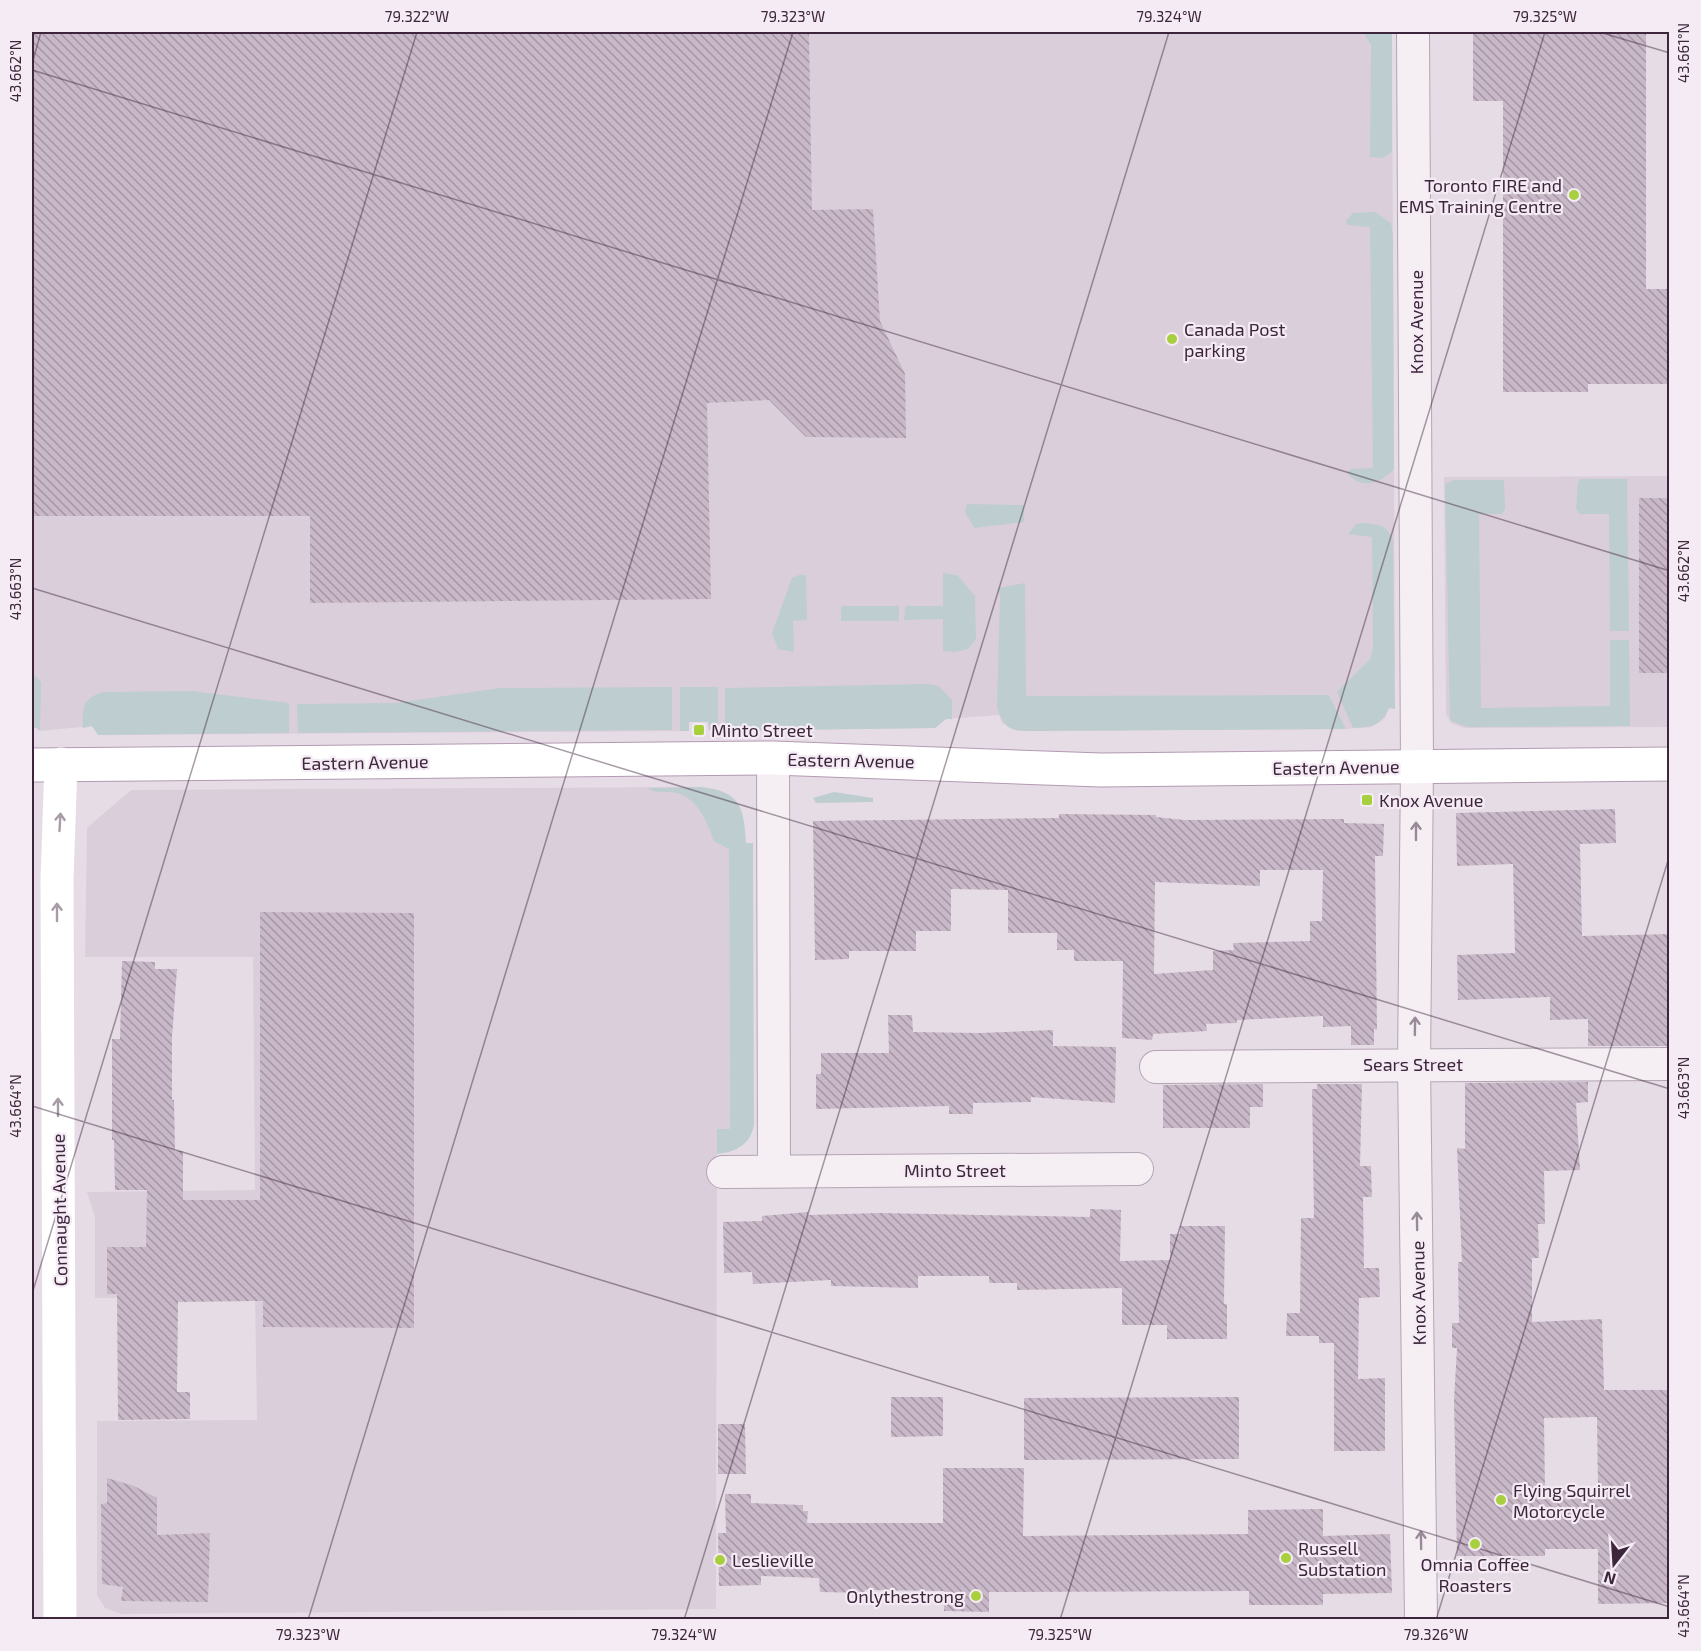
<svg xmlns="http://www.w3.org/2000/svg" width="1701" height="1651" font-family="'Exo 2',sans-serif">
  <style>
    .built { fill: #dbcedb }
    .green { fill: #bdcdd0 }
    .building { fill: url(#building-back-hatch); fill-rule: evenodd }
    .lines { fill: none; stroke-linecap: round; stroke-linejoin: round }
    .street-casing { stroke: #b3a5b3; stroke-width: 34 }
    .primary-casing { stroke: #b29bb2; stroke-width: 35 }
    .street { stroke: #f5eff4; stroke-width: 32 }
    .secondary { stroke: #fff; stroke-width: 33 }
    .primary { stroke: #fff; stroke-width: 33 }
    .oneway { stroke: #a89da7 }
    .oneway2 { stroke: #998a98 }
    .ticks { fill: none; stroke: #3d263b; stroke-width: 1.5; stroke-opacity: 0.45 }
    .poi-dot { fill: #a8cf3d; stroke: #f4ebf4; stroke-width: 2 }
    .labels { text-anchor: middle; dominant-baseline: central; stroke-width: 4.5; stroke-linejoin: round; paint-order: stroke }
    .poi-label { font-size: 18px; fill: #3d263b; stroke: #f4ebf4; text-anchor: start }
    .street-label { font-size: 18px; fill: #3d263b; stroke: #f4ebf4 }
    .neatline { fill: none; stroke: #3d263b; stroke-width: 2 }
    .ticks-label { font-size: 15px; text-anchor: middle; fill: #3d263b }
  </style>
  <defs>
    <pattern id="building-back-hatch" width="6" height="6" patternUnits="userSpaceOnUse" patternTransform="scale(1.5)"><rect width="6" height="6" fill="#c9b9c8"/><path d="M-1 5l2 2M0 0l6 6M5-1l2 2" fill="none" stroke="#a496a4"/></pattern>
  </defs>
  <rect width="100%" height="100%" fill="#e6dce6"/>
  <g class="built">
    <path d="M 32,32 L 1392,32 L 1395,709 L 1389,708 L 1385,718 L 1372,727 L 1346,729 L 1017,731 L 1002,723 L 999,715 L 946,719 L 935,728 L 709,730 L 708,722 L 689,722 L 689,731 L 98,735 L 92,726 L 40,731 L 35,727 L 32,731 Z"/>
    <path d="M 1669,476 L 1669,727 L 1464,728 L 1451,723 L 1446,714 L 1444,477 Z"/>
    <path d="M 701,787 L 729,849 L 730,1129 L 717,1129 L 716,1609 L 121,1614 L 105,1608 L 97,1595 L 97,1421 L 257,1420 L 255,1297 L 95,1298 L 95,1217 L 87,1192 L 255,1190 L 253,957 L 85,957 L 87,828 L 131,790 Z"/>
  </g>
  <g class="green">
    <path d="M 1363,32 L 1392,32 L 1392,152 L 1383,158 L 1370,157 L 1371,45 Z"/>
    <path d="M 1375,212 L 1391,223 L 1393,236 L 1394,469 C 1382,483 1359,491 1347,472 L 1351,469 L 1373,468 L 1370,227 L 1347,225 L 1346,221 L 1353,213 Z"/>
    <path d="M 1581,479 L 1627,479 L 1629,631 L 1610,631 L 1609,514 L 1580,514 L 1576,509 L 1578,482 Z"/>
    <path d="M 1454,480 L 1504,480 L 1505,509 L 1502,514 L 1479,514 L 1481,708 L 1610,706 L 1610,640 L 1629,640 L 1630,726 L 1467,727 L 1450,720 L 1445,484 Z"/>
    <path d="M 967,504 L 1024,505 L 1024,522 L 974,528 L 965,512 Z"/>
    <path d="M 1363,523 C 1379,524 1387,525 1393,540 L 1395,709 L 1389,708 C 1381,726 1372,727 1353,728 L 1337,692 L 1371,658 L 1373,647 L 1372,537 L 1348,534 L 1356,524 Z"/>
    <path d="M 943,573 L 957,575 L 975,596 L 976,639 L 968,649 L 955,652 L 943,651 L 943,619 L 904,620 L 905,606 L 943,606 Z"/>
    <path d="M 799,575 L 806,575 L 807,620 L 793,621 L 794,652 L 778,649 L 772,633 L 792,578 Z"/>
    <path d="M 1025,583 L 1026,696 L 1329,695 L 1346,729 L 1034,731 C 1010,731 1005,730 997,707 L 1000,596 L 998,588 Z"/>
    <rect x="841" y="606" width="58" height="15"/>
    <path d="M 34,675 L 41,682 L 40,731 L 35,727 L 32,731 Z"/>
    <path d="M 927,684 L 939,686 L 952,700 L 952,719 L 946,719 L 935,728 L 725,731 L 725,688 Z"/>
    <path d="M 672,687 L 672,730 L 298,733 L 297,704 L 396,703 L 500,688 Z"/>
    <path d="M 680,687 L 718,687 L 718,731 L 709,730 L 708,722 L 689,722 L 689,731 L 680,731 Z"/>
    <path d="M 192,691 L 289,703 L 289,733 L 98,735 L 92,726 L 83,728 C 82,709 83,697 104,692 Z"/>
    <path d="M 701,787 C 740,791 744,807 746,843 L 753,843 L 754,1125 C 750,1145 736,1152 717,1154 L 717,1129 L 730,1129 L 729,849 L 714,841 C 706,820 697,795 671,792 C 663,792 654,793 648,788 Z"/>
    <path d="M 834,792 L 873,798 L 873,802 L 816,803 L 813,798 Z"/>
  </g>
  <g class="building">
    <path d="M 32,32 L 809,32 L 812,210 L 873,209 L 880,321 L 905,374 L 906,438 L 806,437 L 769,400 L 707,403 L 711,599 L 310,603 L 310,516 L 32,516 Z"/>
    <path d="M 1473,32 L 1646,32 L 1646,289 L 1670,289 L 1670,384 L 1588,384 L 1588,392 L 1503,392 L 1503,101 L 1473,101 Z"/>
    <rect x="1639" y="498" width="31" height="175"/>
    <path d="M 1615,809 L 1616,843 L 1580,844 L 1582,936 L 1670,934 L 1670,1046 L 1588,1046 L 1588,1019 L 1550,1020 L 1550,997 L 1458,1000 L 1457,955 L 1515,953 L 1513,864 L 1457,866 L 1456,813 Z"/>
    <path d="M 1059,814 L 1156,815 L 1156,817 L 1184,820 L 1344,819 L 1344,823 L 1384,824 L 1383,856 L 1375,856 L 1377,1030 L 1374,1029 L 1374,1045 L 1351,1045 L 1351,1026 L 1323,1027 L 1323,1016 L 1237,1020 L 1237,1023 L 1206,1024 L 1207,1031 L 1153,1034 L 1152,1040 L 1122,1038 L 1123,961 L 1074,961 L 1074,950 L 1057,950 L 1057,933 L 1008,933 L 1008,890 L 951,889 L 951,931 L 916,931 L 916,951 L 849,951 L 849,959 L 815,960 L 813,821 L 1059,818 ZM 1260,870 L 1323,870 L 1322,921 L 1310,921 L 1310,941 L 1233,943 L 1234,950 L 1213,951 L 1213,970 L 1154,974 L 1155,882 L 1260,886 Z"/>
    <path d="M 260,912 L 414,913 L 414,1328 L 263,1327 L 263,1301 L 178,1302 L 177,1392 L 190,1392 L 190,1419 L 118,1420 L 117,1294 L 107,1294 L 107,1247 L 146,1247 L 147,1190 L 115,1190 L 114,1140 L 112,1140 L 112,1039 L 120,1039 L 122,961 L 155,962 L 155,969 L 177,969 L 172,1037 L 172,1100 L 174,1100 L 175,1151 L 183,1151 L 183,1200 L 260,1200 Z"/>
    <path d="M 888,1015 L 912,1015 L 913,1032 L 980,1033 L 1053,1030 L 1053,1046 L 1116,1047 L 1115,1103 L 1031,1097 L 1031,1102 L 973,1103 L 973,1114 L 949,1114 L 949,1106 L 816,1109 L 816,1074 L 821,1074 L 821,1053 L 889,1053 Z"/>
    <path d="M 1588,1082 L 1588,1102 L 1576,1103 L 1580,1170 L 1544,1171 L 1545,1224 L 1538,1224 L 1539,1258 L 1532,1258 L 1532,1322 L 1602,1319 L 1604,1390 L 1670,1390 L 1670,1603 L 1598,1604 L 1598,1549 L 1545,1549 L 1545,1556 L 1457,1556 L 1454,1400 L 1457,1348 L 1452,1348 L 1452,1323 L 1459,1323 L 1458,1262 L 1462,1262 L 1457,1148 L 1465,1149 L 1465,1083 ZM 1597,1417 L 1598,1490 L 1545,1490 L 1544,1418 Z"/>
    <path d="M 1263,1084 L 1263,1107 L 1250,1107 L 1250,1128 L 1163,1128 L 1163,1085 Z"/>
    <path d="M 1317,1084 L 1362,1084 L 1360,1166 L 1371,1166 L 1372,1197 L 1363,1197 L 1364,1268 L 1379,1268 L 1380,1297 L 1359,1298 L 1358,1379 L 1385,1378 L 1385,1451 L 1334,1451 L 1334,1343 L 1319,1343 L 1319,1336 L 1286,1336 L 1287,1313 L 1300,1313 L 1301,1218 L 1314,1218 L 1312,1089 L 1317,1089 Z"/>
    <path d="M 1090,1209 L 1121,1210 L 1120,1261 L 1170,1260 L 1170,1234 L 1180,1234 L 1180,1226 L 1225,1226 L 1224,1304 L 1227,1304 L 1227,1339 L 1167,1339 L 1167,1325 L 1122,1325 L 1122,1288 L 1017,1290 L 1017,1283 L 989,1283 L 989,1276 L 918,1276 L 918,1288 L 831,1286 L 831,1280 L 753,1284 L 752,1272 L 724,1273 L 723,1222 L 762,1221 L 762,1216 L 808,1212 L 808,1215 L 880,1213 L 1090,1217 Z"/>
    <path d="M 891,1397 L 943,1397 L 943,1436 L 891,1437 Z"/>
    <path d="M 1239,1397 L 1239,1459 L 1024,1460 L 1024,1398 Z"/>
    <path d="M 718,1424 L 745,1424 L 746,1474 L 718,1474 Z"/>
    <path d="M 943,1468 L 1024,1468 L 1023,1536 L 1248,1534 L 1248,1510 L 1323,1509 L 1323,1536 L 1390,1534 L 1392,1593 L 1323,1594 L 1323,1605 L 1249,1605 L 1249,1591 L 989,1592 L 989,1612 L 944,1611 L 944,1591 L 865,1590 L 865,1593 L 820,1592 L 819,1578 L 761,1576 L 761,1585 L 719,1586 L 718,1533 L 726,1533 L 725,1494 L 751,1494 L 751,1503 L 803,1505 L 803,1511 L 808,1511 L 807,1523 L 943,1523 Z"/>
    <path d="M 107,1478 L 134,1486 L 157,1498 L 157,1535 L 210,1533 L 208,1602 L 121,1601 L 123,1587 L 102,1584 L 101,1504 L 107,1503 Z"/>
  </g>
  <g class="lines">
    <g class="street-casing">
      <g id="street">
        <path d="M 1413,32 L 1417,766 L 1414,1064 L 1421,1620"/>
        <path d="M 773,758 L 774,1171"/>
        <path d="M 1156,1067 L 1670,1064"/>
        <path d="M 723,1172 L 1137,1169"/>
      </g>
    </g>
    <g class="primary-casing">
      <path id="primary" d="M 32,765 L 773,758 L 1101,770 L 1670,764"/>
    </g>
    <use href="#street" class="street"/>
    <path class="secondary" d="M 60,1620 L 57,879 L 61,764"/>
    <use href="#primary" class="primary"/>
  </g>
  <defs><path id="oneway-shaft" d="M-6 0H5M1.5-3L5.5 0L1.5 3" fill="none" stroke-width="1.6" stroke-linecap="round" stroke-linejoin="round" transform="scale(1.5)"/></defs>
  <g class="oneway">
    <use href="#oneway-shaft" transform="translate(60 822) rotate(-87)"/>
    <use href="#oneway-shaft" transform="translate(57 912) rotate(-90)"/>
    <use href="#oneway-shaft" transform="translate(58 1107) rotate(-90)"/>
  </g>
  <g class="oneway2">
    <use href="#oneway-shaft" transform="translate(1416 831) rotate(-90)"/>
    <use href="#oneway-shaft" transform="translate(1415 1026) rotate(-89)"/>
    <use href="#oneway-shaft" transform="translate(1417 1221) rotate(-91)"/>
    <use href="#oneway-shaft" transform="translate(1421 1540) rotate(-91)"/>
  </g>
  <path class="ticks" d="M 1599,32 L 1670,53M 32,64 L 41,32M 32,70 L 1670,571M 32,588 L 1670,1089M 32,1106 L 1670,1607M 32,1294 L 417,32M 308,1620 L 793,32M 684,1620 L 1169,32M 1060,1620 L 1545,32M 1436,1620 L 1670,854"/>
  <g class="poi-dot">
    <circle cx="1574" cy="195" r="6"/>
    <circle cx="1172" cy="339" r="6"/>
    <rect x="693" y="724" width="12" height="12" rx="3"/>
    <rect x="1361" y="794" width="12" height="12" rx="3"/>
    <circle cx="1501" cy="1500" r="6"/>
    <circle cx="1475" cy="1544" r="6"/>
    <circle cx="1286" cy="1558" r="6"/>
    <circle cx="720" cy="1560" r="6"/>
    <circle cx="976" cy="1596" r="6"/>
  </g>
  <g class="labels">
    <g class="poi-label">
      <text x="1562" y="185" text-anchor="end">Toronto FIRE and<tspan x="1562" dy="21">EMS Training Centre</tspan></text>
      <text x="1184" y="329">Canada Post<tspan x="1184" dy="21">parking</tspan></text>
      <text x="711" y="730">Minto Street</text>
      <text x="1379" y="800">Knox Avenue</text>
      <text x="1513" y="1490">Flying Squirrel<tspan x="1513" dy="21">Motorcycle</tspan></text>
      <text x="1298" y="1548">Russell<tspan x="1298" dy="21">Substation</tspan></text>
      <text x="732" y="1560">Leslieville</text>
      <text x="1475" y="1564" text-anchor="middle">Omnia Coffee<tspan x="1475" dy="21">Roasters</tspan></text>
      <text x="964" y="1596" text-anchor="end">Onlythestrong</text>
    </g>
    <g class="street-label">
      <text transform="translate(1416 322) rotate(-90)">Knox Avenue</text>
      <text transform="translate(851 760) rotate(1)">Eastern Avenue</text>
      <text transform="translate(365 762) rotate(-1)">Eastern Avenue</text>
      <text transform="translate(1336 767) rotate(-1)">Eastern Avenue</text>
      <text x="1413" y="1064">Sears Street</text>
      <text x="955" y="1170">Minto Street</text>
      <text transform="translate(59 1210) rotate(-91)">Connaught Avenue</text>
      <text transform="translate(1418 1293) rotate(-91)">Knox Avenue</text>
    </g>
  </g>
  <rect width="1701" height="1651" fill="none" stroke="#f4ebf4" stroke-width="66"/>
  <g transform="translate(1614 1564) rotate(197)" stroke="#f4ebf4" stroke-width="4.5" paint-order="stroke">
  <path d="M0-4.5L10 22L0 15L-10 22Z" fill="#3d263b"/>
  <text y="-9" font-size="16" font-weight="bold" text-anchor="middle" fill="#3d263b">N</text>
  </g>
  <rect x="33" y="33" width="1635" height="1585" class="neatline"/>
  <g class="ticks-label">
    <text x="417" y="22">79.322°W</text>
    <text x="793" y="22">79.323°W</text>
    <text x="1169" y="22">79.324°W</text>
    <text x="1545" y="22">79.325°W</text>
    <text transform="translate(1684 53) rotate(-90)" y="5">43.661°N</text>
    <text transform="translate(16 71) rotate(-90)" y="5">43.662°N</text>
    <text transform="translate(1684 571) rotate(-90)" y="5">43.662°N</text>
    <text transform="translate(16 589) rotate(-90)" y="5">43.663°N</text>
    <text transform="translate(1684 1088) rotate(-90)" y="5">43.663°N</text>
    <text transform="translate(16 1106) rotate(-90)" y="5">43.664°N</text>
    <text transform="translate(1684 1606) rotate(-90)" y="5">43.664°N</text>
    <text x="308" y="1640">79.323°W</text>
    <text x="684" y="1640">79.324°W</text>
    <text x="1060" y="1640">79.325°W</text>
    <text x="1436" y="1640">79.326°W</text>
  </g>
</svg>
